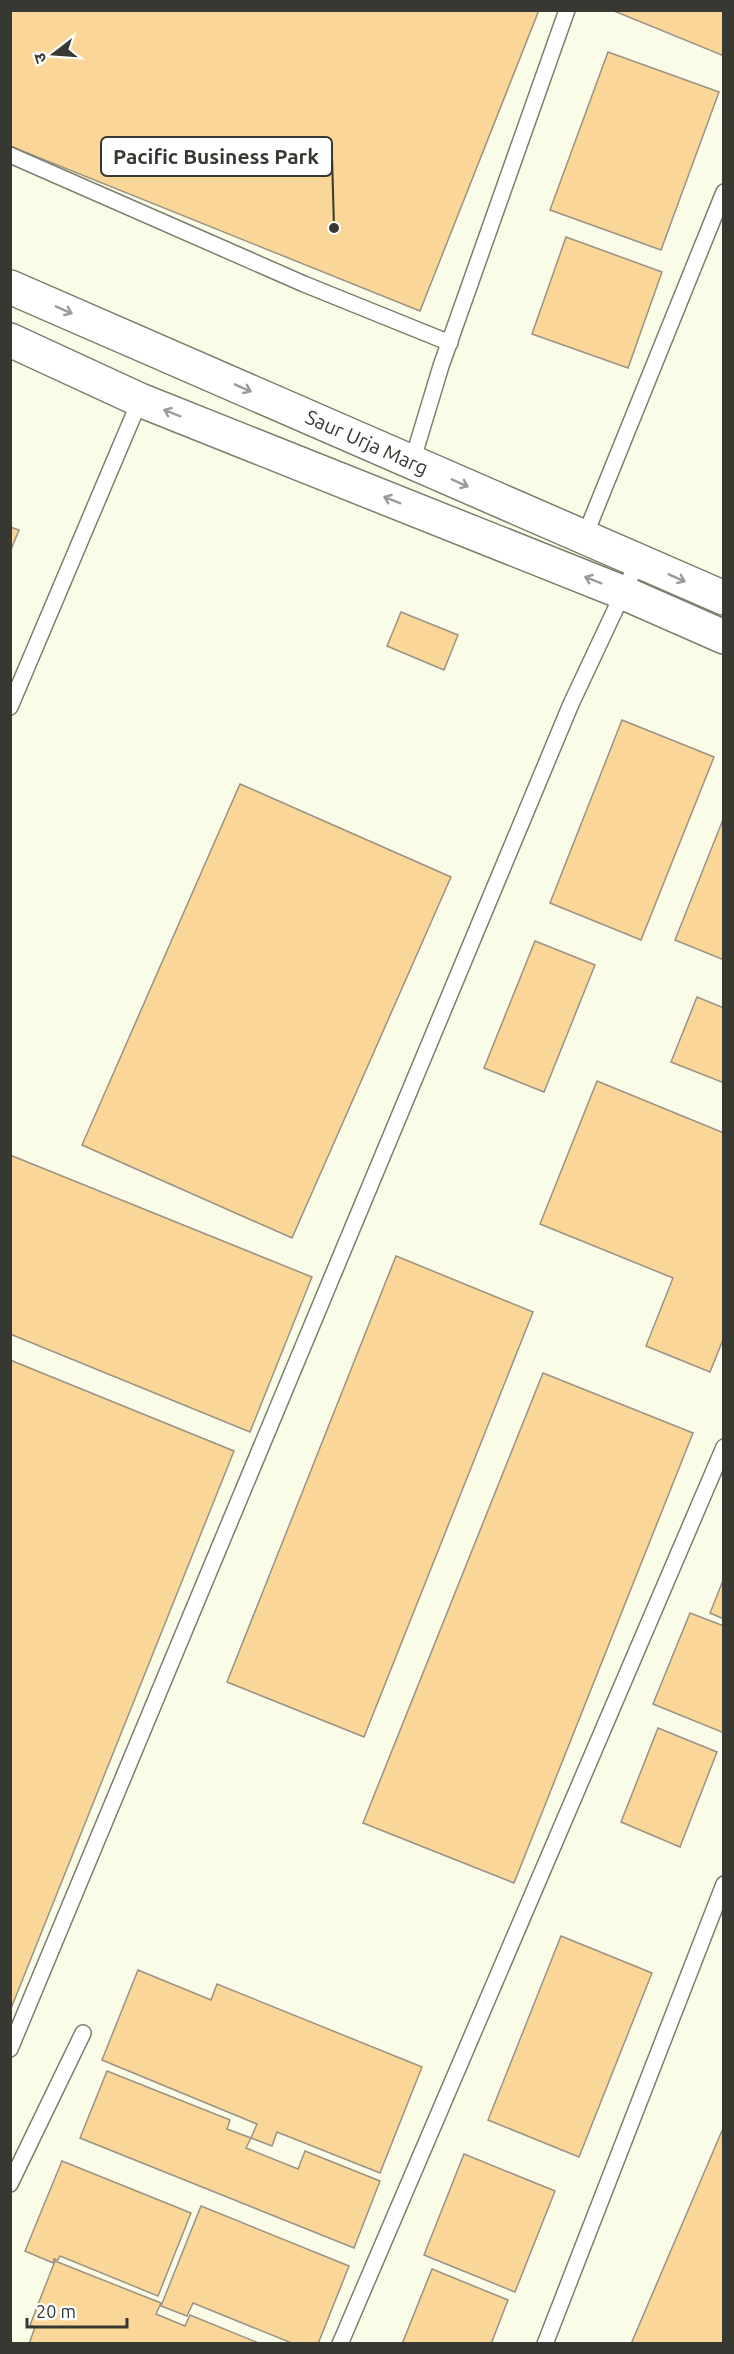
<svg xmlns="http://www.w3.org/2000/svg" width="734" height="2354" font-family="Ubuntu,'Noto Sans Devanagari',sans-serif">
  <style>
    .building { fill: #fad799; stroke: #9b9283; stroke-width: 1.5 }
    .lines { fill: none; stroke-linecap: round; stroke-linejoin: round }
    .lane-casing { stroke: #7d7e6d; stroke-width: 18 }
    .secondary-casing { stroke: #7d7e6d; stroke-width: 36 }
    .lane { stroke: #fff; stroke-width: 15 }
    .secondary { stroke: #fff; stroke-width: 33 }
    .oneway { stroke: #9b9c98 }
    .labels { text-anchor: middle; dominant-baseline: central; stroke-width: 4.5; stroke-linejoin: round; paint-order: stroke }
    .street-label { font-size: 20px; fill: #373831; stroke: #fff }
    .leader { fill: none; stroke: #373831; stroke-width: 2 }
    .callout-dot { fill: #373831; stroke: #fff; stroke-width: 2 }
    .callout { fill: #fff; stroke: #373831; stroke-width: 2 }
    .callout-label { font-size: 21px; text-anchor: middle; font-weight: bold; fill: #373831 }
  </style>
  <rect width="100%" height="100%" fill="#fafce8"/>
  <g class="building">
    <path d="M 10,10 L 539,10 L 420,311 L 10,146 Z"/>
    <path d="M 724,10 L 724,56 L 614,11 L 614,10 Z"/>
    <path d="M 608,52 L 719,92 L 661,250 L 550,210 Z"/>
    <path d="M 566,237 L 662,272 L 628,368 L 532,334 Z"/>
    <path d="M 10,527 L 19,530 L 10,552 Z"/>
    <path d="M 401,612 L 458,635 L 444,670 L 387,646 Z"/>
    <path d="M 622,720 L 714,757 L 641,940 L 550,903 Z"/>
    <path d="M 240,784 L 451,877 L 292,1238 L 82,1145 Z"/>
    <path d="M 724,817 L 724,960 L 675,940 Z"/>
    <path d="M 535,941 L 595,965 L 544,1092 L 484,1068 Z"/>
    <path d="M 697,997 L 724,1008 L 724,1083 L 671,1062 Z"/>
    <path d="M 597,1081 L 724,1133 L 724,1337 L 710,1372 L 646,1346 L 673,1278 L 540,1224 Z"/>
    <path d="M 10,1155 L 312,1277 L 250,1432 L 10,1334 Z"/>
    <path d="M 396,1256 L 533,1312 L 364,1737 L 227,1682 Z"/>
    <path d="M 10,1360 L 234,1451 L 10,2011 Z"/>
    <path d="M 543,1373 L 693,1433 L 514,1883 L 363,1823 Z"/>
    <path d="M 724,1578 L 724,1619 L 710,1613 Z"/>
    <path d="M 690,1613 L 724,1626 L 724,1733 L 653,1704 Z"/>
    <path d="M 658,1728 L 717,1752 L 680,1847 L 621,1822 Z"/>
    <path d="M 561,1936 L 652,1973 L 579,2157 L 488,2120 Z"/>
    <path d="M 138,1970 L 211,2000 L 217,1984 L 422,2067 L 380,2173 L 277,2132 L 272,2146 L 251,2138 L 257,2124 L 102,2060 Z"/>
    <path d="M 107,2071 L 230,2120 L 227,2129 L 251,2138 L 246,2148 L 298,2169 L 305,2151 L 380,2181 L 354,2248 L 80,2138 Z"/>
    <path d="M 724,2126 L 724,2344 L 631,2344 Z"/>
    <path d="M 464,2154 L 555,2191 L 515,2292 L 424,2255 Z"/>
    <path d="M 62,2161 L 191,2213 L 158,2296 L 60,2256 L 58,2260 L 54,2259 L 53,2263 L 25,2251 Z"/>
    <path d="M 201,2206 L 349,2266 L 318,2344 L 294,2344 L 193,2303 L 187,2316 L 161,2306 Z"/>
    <path d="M 55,2261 L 161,2303 L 156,2314 L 185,2326 L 190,2315 L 261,2344 L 29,2344 L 35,2327 L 30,2325 Z"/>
    <path d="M 432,2269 L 508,2300 L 491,2344 L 402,2344 Z"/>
  </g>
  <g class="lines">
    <g class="lane-casing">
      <g id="lane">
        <path d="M 10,155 L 304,284 L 450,343"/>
        <path d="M 412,462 L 441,366 L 567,10"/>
        <path d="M 584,538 L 724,192"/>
        <path d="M 10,707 L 140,400"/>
        <path d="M 10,2049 L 571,704 L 638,561"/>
        <path d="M 10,2184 L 83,2033"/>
        <path d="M 340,2344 L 724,1447"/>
        <path d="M 545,2344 L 724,1884"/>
      </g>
    </g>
    <g class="secondary-casing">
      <g id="secondary">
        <path d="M 10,287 L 724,598"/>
        <path d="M 10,340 L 140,400 L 624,593 L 724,637"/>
      </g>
    </g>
    <use href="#lane" class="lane"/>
    <use href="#secondary" class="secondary"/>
  </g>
  <defs><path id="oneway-shaft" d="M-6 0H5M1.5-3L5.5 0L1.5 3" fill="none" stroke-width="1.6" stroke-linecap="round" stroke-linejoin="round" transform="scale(1.5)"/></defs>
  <g class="oneway">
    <use href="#oneway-shaft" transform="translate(64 310) rotate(24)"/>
    <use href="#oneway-shaft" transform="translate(243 388) rotate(24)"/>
    <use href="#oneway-shaft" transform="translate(172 413) rotate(-158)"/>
    <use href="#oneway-shaft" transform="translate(460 483) rotate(24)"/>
    <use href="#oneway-shaft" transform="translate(392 500) rotate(-158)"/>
    <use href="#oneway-shaft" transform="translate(677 578) rotate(24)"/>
    <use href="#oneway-shaft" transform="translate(593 580) rotate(-158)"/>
  </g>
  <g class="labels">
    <g class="street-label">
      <text transform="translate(367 442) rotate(24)">Saur Urja Marg</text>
    </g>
  </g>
  <path class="leader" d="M334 228L332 156"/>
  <circle class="callout-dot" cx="334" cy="228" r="6"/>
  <rect class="callout" x="101" y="137" width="231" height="39" rx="6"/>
  <g class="callout-label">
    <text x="216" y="164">Pacific Business Park</text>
  </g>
  <rect width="734" height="2354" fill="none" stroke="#373831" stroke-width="24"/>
  <g transform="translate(54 54) rotate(253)" stroke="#ffffff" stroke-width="4.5" paint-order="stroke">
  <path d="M0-4.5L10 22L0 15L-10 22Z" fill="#373831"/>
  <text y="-9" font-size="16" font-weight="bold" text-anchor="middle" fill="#373831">उ</text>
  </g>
  <path d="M27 2318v9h100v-9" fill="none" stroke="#373831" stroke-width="3"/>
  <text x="36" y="2318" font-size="18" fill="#373831" stroke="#ffffff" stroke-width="4.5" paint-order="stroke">20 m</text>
</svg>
